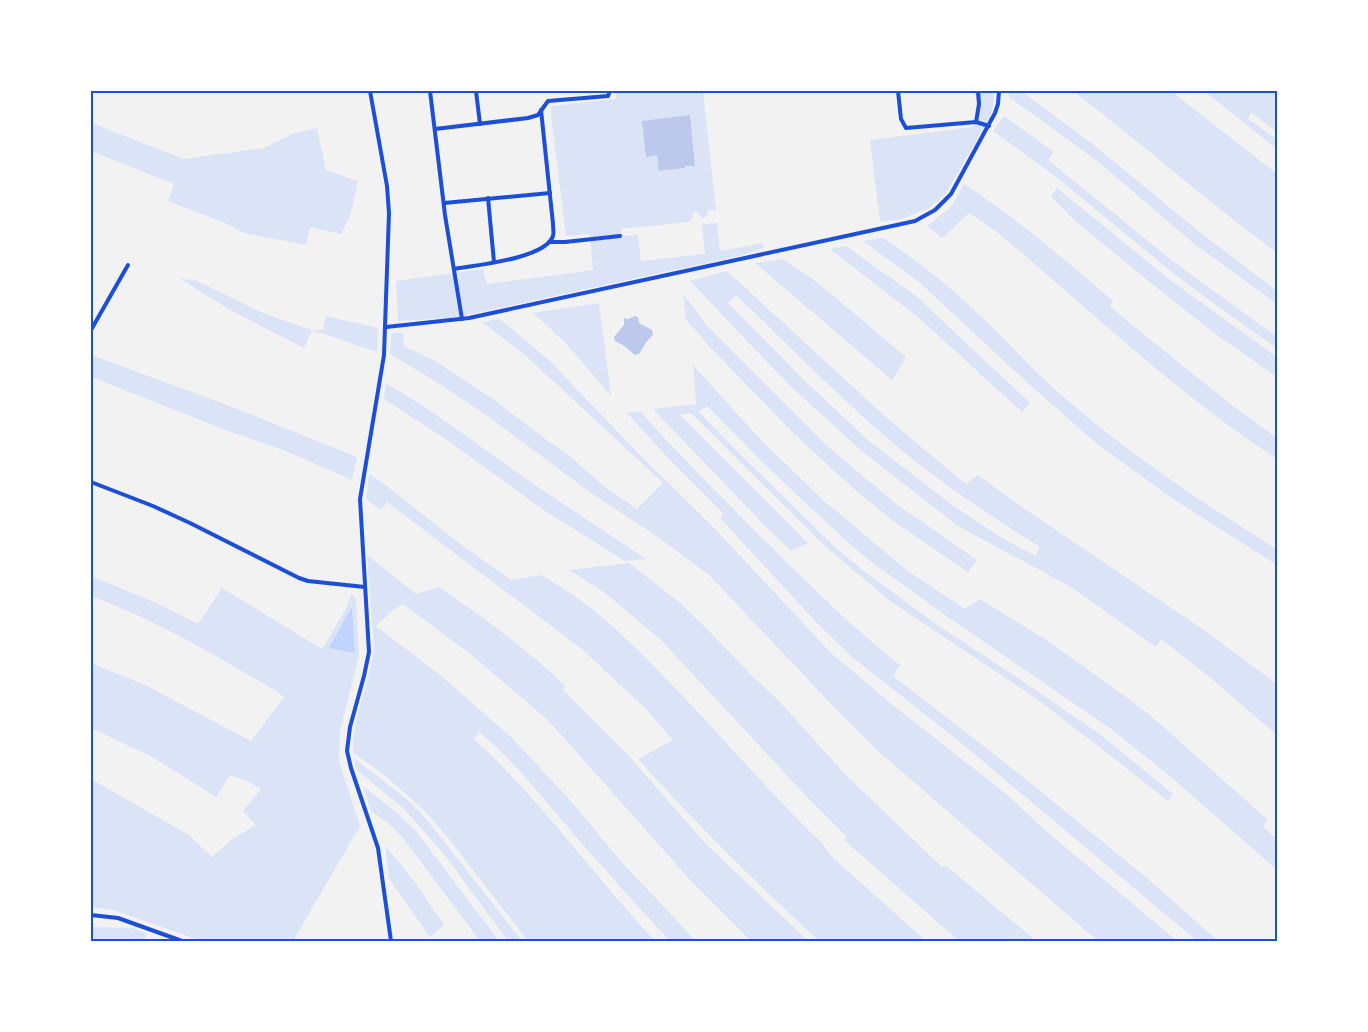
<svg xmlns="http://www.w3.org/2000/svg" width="1368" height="1032" font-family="'Alegreya Sans',sans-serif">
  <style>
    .green { fill: #dbe4f7; fill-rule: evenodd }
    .water { fill: #bfd3fe }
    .building { fill: #bdc9ec }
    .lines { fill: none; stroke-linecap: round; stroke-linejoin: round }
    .minor { stroke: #1d4ed8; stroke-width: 4 }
    .neatline { fill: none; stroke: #1d4ed8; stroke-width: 2 }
  </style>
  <rect width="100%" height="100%" fill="#f2f2f2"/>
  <g class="green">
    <path d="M 615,91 L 703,91 L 716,210 L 708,210 L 707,216 L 703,219 L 696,211 L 693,212 L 693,217 L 689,222 L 621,229 L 622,234 L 626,236 L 638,235 L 641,261 L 705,254 L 702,224 L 717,223 L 720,251 L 763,243 L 763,248 L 743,255 L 476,313 L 450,318 L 398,321 L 396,281 L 483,269 L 487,284 L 593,270 L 590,234 L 566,236 L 550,106 L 616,99 Z"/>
    <path d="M 975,91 L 993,91 L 994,101 L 990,117 L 948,190 L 938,201 L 929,208 L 901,219 L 880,222 L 870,140 L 974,127 L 977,103 Z"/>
    <path d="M 1008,91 L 1021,91 L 1094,145 L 1197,230 L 1277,291 L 1277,304 L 1193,243 L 1096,160 L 1009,97 Z"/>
    <path d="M 1073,91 L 1171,91 L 1277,174 L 1277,253 C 1207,201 1142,144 1073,91 Z"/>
    <path d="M 1204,91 L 1277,91 L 1277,132 L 1251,112 L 1248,119 L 1277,139 L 1277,149 Z"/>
    <path d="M 1004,116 L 1054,152 L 1048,160 L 1174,262 L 1277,337 L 1277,348 L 1217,306 L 1173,273 L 1055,176 L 993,131 Z"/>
    <path d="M 91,123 L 184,159 L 264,148 L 295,133 L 317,128 L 326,170 L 358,181 L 351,213 L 341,234 L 310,227 L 306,245 L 244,233 L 225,223 L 168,201 L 174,184 L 91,151 Z"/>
    <path d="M 964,184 C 1018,219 1065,260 1113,301 L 1110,306 L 1120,315 L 1229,403 L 1277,438 L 1277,459 C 1176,393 1089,309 997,232 L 969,213 L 942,238 L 927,226 L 951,207 Z"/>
    <path d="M 1057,188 L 1169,279 L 1277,357 L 1277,377 L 1214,333 L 1152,284 L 1074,220 L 1051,196 Z"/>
    <path d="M 883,238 C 915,259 945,282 972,308 C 1002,335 1028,366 1059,393 C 1126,452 1201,502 1277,549 L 1277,565 L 1173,499 L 1096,443 L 1031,386 L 920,283 L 863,241 Z"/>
    <path d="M 846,246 L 916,296 L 1030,403 L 1022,412 L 919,318 L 830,249 Z"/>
    <path d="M 783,259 L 818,283 L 906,357 L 892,380 L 755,263 Z"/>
    <path d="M 727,271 L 888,419 L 962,481 L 966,484 L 978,475 L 1016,503 L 1201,628 L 1277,684 L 1277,735 L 1212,679 L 1161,639 L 1156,647 L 1069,586 L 958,526 L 864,453 L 789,385 L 690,281 ZM 736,295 C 781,338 825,383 871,424 C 923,471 981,510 1040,547 L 1036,556 L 1002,538 L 951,504 L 869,441 L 804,380 L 728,303 Z"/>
    <path d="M 179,278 L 197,281 L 263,313 L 289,322 L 312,330 L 323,330 L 326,316 L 378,328 L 377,352 L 312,330 L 304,348 L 230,310 Z"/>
    <path d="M 683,294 L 709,328 L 826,445 L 895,503 L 977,560 L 968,572 L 893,521 L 853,488 L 794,434 L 709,346 L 686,319 Z"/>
    <path d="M 599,303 L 611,396 L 566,343 L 533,313 Z"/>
    <path d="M 500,319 L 551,362 L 633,448 L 719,533 L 831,653 L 894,706 L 1005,793 L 1045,830 L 1177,941 L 1098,941 L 879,752 L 833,706 L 709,575 L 655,535 L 591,493 L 489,417 L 441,385 L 390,354 L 391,335 L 393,333 L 403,333 L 404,346 L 435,361 L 493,399 L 548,441 L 565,452 L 606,488 L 637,509 L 663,483 L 525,355 L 482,322 Z"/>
    <path d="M 91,355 L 238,409 L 357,457 L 352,480 L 286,451 L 231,432 L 91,377 Z"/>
    <path d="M 693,365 L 760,439 L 823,500 L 908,571 L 965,609 L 980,599 L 1045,639 L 1122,694 L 1150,715 L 1267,819 L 1263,827 L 1277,839 L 1277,870 L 1172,778 L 1111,729 L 945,615 L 870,561 L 843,538 L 761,461 L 707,406 L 699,412 L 735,449 L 836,548 L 864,571 L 936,624 L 1024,682 L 1101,735 L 1173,794 L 1168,801 L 1107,753 L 1034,697 L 890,601 L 826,547 L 691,413 L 680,415 L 808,543 L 791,551 L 766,527 L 653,409 L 696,404 Z"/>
    <path d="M 386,383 L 428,409 L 532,483 L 646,559 L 625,561 L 542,509 L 447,440 L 384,399 Z"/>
    <path d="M 640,411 C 676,452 715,490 753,529 C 802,577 846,623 900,665 L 893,676 L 1003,761 L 1146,877 L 1218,941 L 1197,941 L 960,742 L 852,657 L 817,623 L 720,518 L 724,514 L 668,458 L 627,413 Z"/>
    <path d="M 369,474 L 384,484 L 463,546 L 511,580 L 541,575 C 597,606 638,649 682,695 C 729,745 774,797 823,844 L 830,855 L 926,941 L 819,941 C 756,883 695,823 638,759 L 673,740 L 646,709 L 583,650 L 387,502 L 380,510 L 366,499 Z"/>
    <path d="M 367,555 L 416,594 L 439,587 C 483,617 527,649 565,686 L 563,690 L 629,756 L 703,841 L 808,941 L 751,941 L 692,882 L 549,721 L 474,657 L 403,604 L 392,611 L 376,626 L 377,627 L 439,674 L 511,737 L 570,800 L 619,859 L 696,941 L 670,941 C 634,903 599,863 565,824 C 538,792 511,758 479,732 L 474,739 C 541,800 593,875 655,941 L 528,941 L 449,839 L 425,811 L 382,773 L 353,753 C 352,717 370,683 374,648 Z"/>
    <path d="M 629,563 L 679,602 L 708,630 L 754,678 L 778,700 L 846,775 L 942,867 L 945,865 L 1036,941 L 959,941 L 844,840 L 847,837 L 807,797 L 660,639 L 605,593 L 569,570 Z"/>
    <path d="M 91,576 L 156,603 L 198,624 L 222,588 L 322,649 L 345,611 L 351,594 L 356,599 L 359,656 L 340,731 L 339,761 L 360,826 L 293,941 L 202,941 L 113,910 L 91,907 L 91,779 L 189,835 L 212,857 L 232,839 L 256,825 L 243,811 L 261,789 L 247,781 L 230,775 L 216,797 L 152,757 L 91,728 L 91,663 L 145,685 L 251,741 L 284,697 C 270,686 253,678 238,669 C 191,641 142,615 91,596 Z"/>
    <path d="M 354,758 L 409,801 L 428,821 L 522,941 L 508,941 L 444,854 L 404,809 L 356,769 Z"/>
    <path d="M 363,786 L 396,812 L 415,830 L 499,941 L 480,941 L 403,838 L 387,822 L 371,811 Z"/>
    <path d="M 385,845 L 414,881 L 444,925 L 430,937 L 389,879 Z"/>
    <path d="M 91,927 L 133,928 L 147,934 L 144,941 L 91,941 Z"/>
  </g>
  <path class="water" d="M 351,608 L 352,608 L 355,653 L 329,648 Z"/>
  <g class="building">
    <path d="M 690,115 L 695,166 L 685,166 L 685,168 L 659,171 L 657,155 L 646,157 L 642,121 Z"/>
    <path d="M 635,316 L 638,317 L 639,323 L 652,330 L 653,335 L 647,341 L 639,354 L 635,355 L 623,345 L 615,341 L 614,337 L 624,325 L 624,318 L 628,319 Z"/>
  </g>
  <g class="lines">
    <g class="minor">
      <path d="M 370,91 L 387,186 L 389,213 L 384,355 L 360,499 L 369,652 L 364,676 L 350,727 L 347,751 L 351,768 L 378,848 L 391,941"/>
      <path d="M 430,91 L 445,215 L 462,319"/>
      <path d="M 476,91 L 480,124"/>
      <path d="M 898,91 L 901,119 L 906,128 L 976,122 L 989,126"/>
      <path d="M 976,122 L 979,104 L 978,91"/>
      <path d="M 435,129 L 528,118 L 538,115 L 548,101 L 608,96 L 610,91"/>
      <path d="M 488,198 L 494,262"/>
      <path d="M 444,203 L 550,193"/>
      <path d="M 549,242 L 565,242 L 620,236"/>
      <path d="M 454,269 C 475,265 545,259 553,236 C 554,233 553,228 553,224 L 541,110"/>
      <path d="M 386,327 L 469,318 L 915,221 L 935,210 L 951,194 L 995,113 L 998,104 L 999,91"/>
      <path d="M 91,330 L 128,265"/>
      <path d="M 91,482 L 153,506 L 190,523 L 299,578 L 308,581 L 365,587"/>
      <path d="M 91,915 L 118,918 L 182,941"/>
    </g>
  </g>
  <rect width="1368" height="1032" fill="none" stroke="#ffffff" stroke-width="185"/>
  <rect x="92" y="92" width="1184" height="848" class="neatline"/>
</svg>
